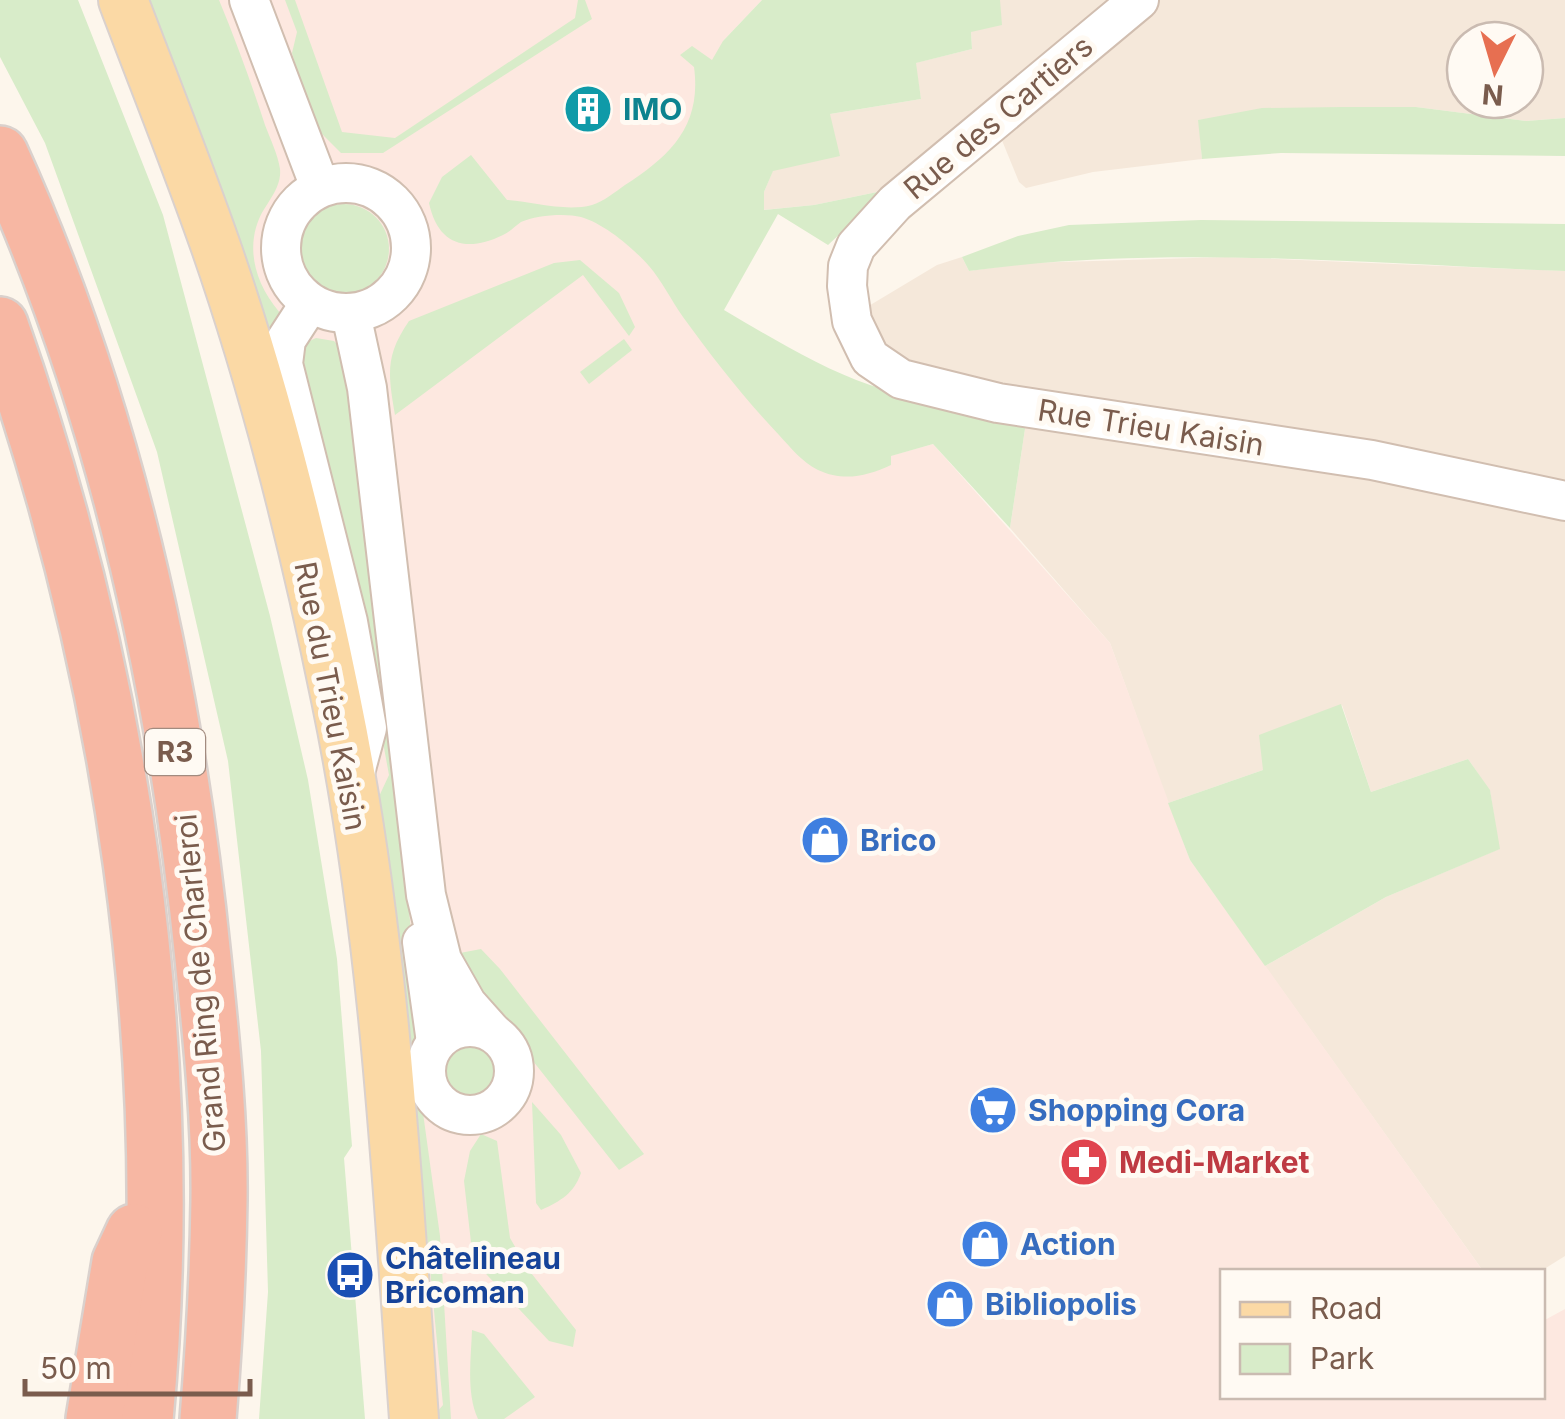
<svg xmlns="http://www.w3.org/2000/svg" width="1565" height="1419" font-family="Inter,sans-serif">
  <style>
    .residential { fill: #f5e8da; fill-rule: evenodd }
    .commercial { fill: #fde8e0 }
    .green { fill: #d8ecc9 }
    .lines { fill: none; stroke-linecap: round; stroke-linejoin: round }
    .minor-casing { stroke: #d1beb0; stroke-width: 42 }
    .major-casing { stroke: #dad1cd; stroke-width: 52 }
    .highway-casing { stroke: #dad1cd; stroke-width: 60 }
    .minor { stroke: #fff; stroke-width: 38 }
    .major { stroke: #fbd9a5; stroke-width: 48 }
    .highway { stroke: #f7b7a3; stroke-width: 55 }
    .labels { text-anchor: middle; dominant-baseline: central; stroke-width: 10; stroke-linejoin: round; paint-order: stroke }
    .shield { fill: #fffaf3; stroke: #a28b7f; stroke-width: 2.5 }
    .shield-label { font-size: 28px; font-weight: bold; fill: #7a5c4d }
    .culture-label { font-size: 30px; font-weight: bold; fill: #0d838f; stroke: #fffaf3; text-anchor: start }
    .street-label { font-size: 30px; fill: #7a5c4d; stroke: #fffaf3 }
    .shop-label { font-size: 30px; font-weight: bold; fill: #366cbe; stroke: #fffaf3; text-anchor: start }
    .health-label { font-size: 30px; font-weight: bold; fill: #be3a42; stroke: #fffaf3; text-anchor: start }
    .transit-label { font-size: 30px; font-weight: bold; fill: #164399; stroke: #fffaf3; text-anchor: start }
  </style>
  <rect width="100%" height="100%" fill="#fdf6ec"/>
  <g class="residential">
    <path d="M 1000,0 L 1565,0 L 1565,118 L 1526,121 L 1416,107 L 1341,107 L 1199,120 L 1202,159 L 1093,172 L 1026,188 L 1019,182 L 994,121 L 887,190 L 814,205 L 763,210 L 764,192 L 773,170 L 830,114 L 921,99 L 915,63 L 972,49 L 971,32 ZM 1465,40 L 1525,40 L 1525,100 L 1465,100 Z"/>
    <path d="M 962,257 L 969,271 L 1027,263 L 1227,257 L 1565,271 L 1565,1256 L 1541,1271 L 1483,1271 L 1265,966 L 1386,897 L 1499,849 L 1490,791 L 1468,759 L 1371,792 L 1342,705 L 1263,770 L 1168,803 L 1110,643 L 1010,528 L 1025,429 L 894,368 L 857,313 L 937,265 Z"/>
  </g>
  <path class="commercial" d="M 131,0 L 762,0 L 723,41 L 708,298 L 890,456 L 933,444 L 1110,643 L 1190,860 L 1483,1271 L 1222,1272 L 1222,1396 L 1542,1396 L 1543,1321 L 1565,1309 L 1565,1419 L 425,1419 L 371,772 Z"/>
  <g class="green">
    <path d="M 0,0 L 78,0 L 163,215 L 270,616 L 308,780 L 337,959 L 352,1146 L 344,1158 L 365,1419 L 259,1419 L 268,1292 L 261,1051 L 228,761 L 157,452 L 45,143 L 0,57 Z"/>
    <path d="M 142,0 L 219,0 C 236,41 251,82 265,125 C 270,138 278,155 280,169 C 282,188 266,203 259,219 C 244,255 260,293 285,318 L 270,338 Z"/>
    <path d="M 285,0 L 295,0 L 342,132 L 395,138 L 575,18 L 578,0 L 585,0 L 592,19 L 383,153 L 341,153 L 313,125 L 292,53 L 297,32 Z"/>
    <path d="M 762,0 L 1000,0 L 1002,25 L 971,32 L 972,49 L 916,63 L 921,99 L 830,114 L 840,156 L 773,171 L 764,192 L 764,210 L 814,205 L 887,190 L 828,245 L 778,214 L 724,310 C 770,337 820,368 870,385 C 920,402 971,411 1023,418 L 1025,429 L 1010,528 L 933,444 L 891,456 L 891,465 C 867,476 844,482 818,470 C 802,462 791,448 779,435 C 744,398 712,357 683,317 C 671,300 662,281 649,266 C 633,248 605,224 581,217 C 566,213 536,215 521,222 C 515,226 510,232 503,235 C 466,253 438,245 429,203 L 442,177 L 471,155 L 507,200 C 533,202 566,212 592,205 C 603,202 615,192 625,185 C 670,156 702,126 694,67 L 680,55 L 692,46 L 712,60 L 723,41 Z"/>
    <path d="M 1341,107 L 1416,107 L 1526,121 L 1565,118 L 1565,156 L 1281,153 L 1202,159 L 1198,120 L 1262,108 Z"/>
    <circle cx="344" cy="249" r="45"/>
    <path d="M 1201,220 L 1565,224 L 1565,271 C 1368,264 1164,244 969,271 L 962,257 L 1018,236 L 1069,225 Z"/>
    <path d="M 580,260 L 619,293 L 635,327 L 629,336 L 583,275 L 395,415 C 388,374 385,356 409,321 L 554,263 Z"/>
    <path d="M 316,338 L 334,341 L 346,354 L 421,1018 L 419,1084 L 440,1236 L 451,1419 L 431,1419 L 443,1405 L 421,1174 L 407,1127 L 375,805 L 389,775 L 364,639 L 295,382 L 301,345 Z"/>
    <path d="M 624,339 L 632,350 L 589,384 L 580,372 Z"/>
    <path d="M 1341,704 L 1371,792 L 1468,759 L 1490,790 L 1500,849 L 1386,897 L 1265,966 L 1190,860 L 1168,803 L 1263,770 L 1259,735 Z"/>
    <path d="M 481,949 L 500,969 L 644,1154 L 619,1170 L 533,1061 L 523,1036 L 503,1013 L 477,1001 L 458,972 L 460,953 Z"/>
    <circle cx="470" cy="1071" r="30"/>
    <path d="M 532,1102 L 561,1135 L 581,1173 C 574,1193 561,1201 541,1210 L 536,1203 Z"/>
    <path d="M 481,1134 L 497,1141 L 510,1238 L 528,1269 L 576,1330 L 573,1347 L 549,1341 L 473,1260 L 464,1181 L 470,1151 Z"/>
    <path d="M 472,1330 L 484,1334 L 535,1397 L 504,1419 L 478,1419 C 466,1393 471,1359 472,1330 Z"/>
  </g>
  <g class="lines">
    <g class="minor-casing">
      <g id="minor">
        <path d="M 249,0 L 320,187"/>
        <path d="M 1139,0 L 895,203 L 856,246 L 848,266 L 847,286 L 852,321 L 870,358 L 901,379 L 998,403 L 1372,460 L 1565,501"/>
        <circle cx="346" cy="248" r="65"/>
        <path d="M 310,303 L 286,340 L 283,364 L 348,622 L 367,728 L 353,780"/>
        <path d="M 351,314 L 367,388 L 426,895 L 442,960 L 467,1004 L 492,1032"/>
        <path d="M 422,942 L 436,1042"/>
        <circle cx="470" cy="1071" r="44"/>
      </g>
    </g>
    <g class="major-casing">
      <path id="major" d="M 123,0 C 154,82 187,164 216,247 C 267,394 305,547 336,699 C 385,936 397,1179 414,1419"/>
    </g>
    <g class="highway-casing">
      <g id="highway">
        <path d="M 0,154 C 115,407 175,682 203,958 C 211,1037 220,1120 219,1200 C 218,1273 214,1346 208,1419"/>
        <path d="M 0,325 C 122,672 180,1051 145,1419"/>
        <path d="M 94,1419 L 120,1262 L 134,1232"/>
      </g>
    </g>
    <use href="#minor" class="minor"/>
    <use href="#major" class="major"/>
    <use href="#highway" class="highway"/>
  </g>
  <defs>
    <g id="building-disc" transform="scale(2.5)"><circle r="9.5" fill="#0f9aa8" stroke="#fffaf3"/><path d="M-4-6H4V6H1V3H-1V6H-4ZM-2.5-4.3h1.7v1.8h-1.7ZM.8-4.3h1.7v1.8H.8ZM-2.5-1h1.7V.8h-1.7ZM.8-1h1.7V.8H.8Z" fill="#fff"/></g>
    <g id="shop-disc" transform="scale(2.5)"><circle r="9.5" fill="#3f7fe0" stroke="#fffaf3"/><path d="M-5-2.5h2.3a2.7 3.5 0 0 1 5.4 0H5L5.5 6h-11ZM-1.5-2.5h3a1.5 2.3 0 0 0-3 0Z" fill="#fff"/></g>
    <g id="supermarket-disc" transform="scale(2.5)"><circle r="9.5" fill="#3f7fe0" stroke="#fffaf3"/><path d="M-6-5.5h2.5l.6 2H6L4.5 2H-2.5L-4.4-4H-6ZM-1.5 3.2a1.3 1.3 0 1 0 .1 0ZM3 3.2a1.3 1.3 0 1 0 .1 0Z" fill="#fff"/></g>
    <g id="pharmacy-disc" transform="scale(2.5)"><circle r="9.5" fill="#e0444e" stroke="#fffaf3"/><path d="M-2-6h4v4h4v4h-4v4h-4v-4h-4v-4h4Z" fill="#fff"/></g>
    <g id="bus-disc" transform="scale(2.5)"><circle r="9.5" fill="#1a4fb4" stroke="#fffaf3"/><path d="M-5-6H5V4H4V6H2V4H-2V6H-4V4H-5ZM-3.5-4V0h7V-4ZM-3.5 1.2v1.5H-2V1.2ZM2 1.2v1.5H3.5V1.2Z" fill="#fff"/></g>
  </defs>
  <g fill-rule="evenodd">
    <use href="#building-disc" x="588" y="109"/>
    <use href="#shop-disc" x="825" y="840"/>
    <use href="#supermarket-disc" x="993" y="1110"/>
    <use href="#pharmacy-disc" x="1084" y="1162"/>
    <use href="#shop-disc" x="985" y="1244"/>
    <use href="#bus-disc" x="350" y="1275"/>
    <use href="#shop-disc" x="950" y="1304"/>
  </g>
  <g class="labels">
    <rect class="shield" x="145" y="729" width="60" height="46" rx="8"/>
    <g class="shield-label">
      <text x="175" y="752">R3</text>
    </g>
    <g class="culture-label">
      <text x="623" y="109">IMO</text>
    </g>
    <g class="street-label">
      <text transform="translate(998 117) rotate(-40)">Rue des Cartiers</text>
      <text transform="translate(1151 427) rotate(9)">Rue Trieu Kaisin</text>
      <text transform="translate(331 696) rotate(79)">Rue du Trieu Kaisin</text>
      <text transform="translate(200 983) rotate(-95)">Grand Ring de Charleroi</text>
    </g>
    <g class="shop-label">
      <text x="860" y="840">Brico</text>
      <text x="1028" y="1110">Shopping Cora</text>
      <text x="1020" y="1244">Action</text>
      <text x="985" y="1304">Bibliopolis</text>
    </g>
    <g class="health-label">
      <text x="1119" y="1162">Medi-Market</text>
    </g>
    <g class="transit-label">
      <text x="385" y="1258">Châtelineau<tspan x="385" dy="34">Bricoman</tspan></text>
    </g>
  </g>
  <rect x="1220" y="1269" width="325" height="130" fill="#fffaf3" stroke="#cabbb1" stroke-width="2.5"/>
  <rect x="1240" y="1302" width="50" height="15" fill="#fbd9a5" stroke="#cabbb1" stroke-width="2.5"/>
  <text x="1310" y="1319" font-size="30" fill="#7a5c4d">Road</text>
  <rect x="1240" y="1344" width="50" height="30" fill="#d8ecc9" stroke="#cabbb1" stroke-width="2.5"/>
  <text x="1310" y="1369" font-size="30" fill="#7a5c4d">Park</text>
  <g transform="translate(1495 70) rotate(185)"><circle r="48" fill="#fffaf3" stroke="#cabbb1" stroke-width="2.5"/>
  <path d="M0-8L18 38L0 25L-18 38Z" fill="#e76f51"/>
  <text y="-15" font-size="28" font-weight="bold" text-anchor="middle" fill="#7a5c4d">N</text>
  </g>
  <path d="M25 1379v15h225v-15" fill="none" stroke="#7a5c4d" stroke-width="5"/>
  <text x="40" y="1379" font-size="30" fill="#7a5c4d" stroke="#fffaf3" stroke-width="8" paint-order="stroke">50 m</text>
</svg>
